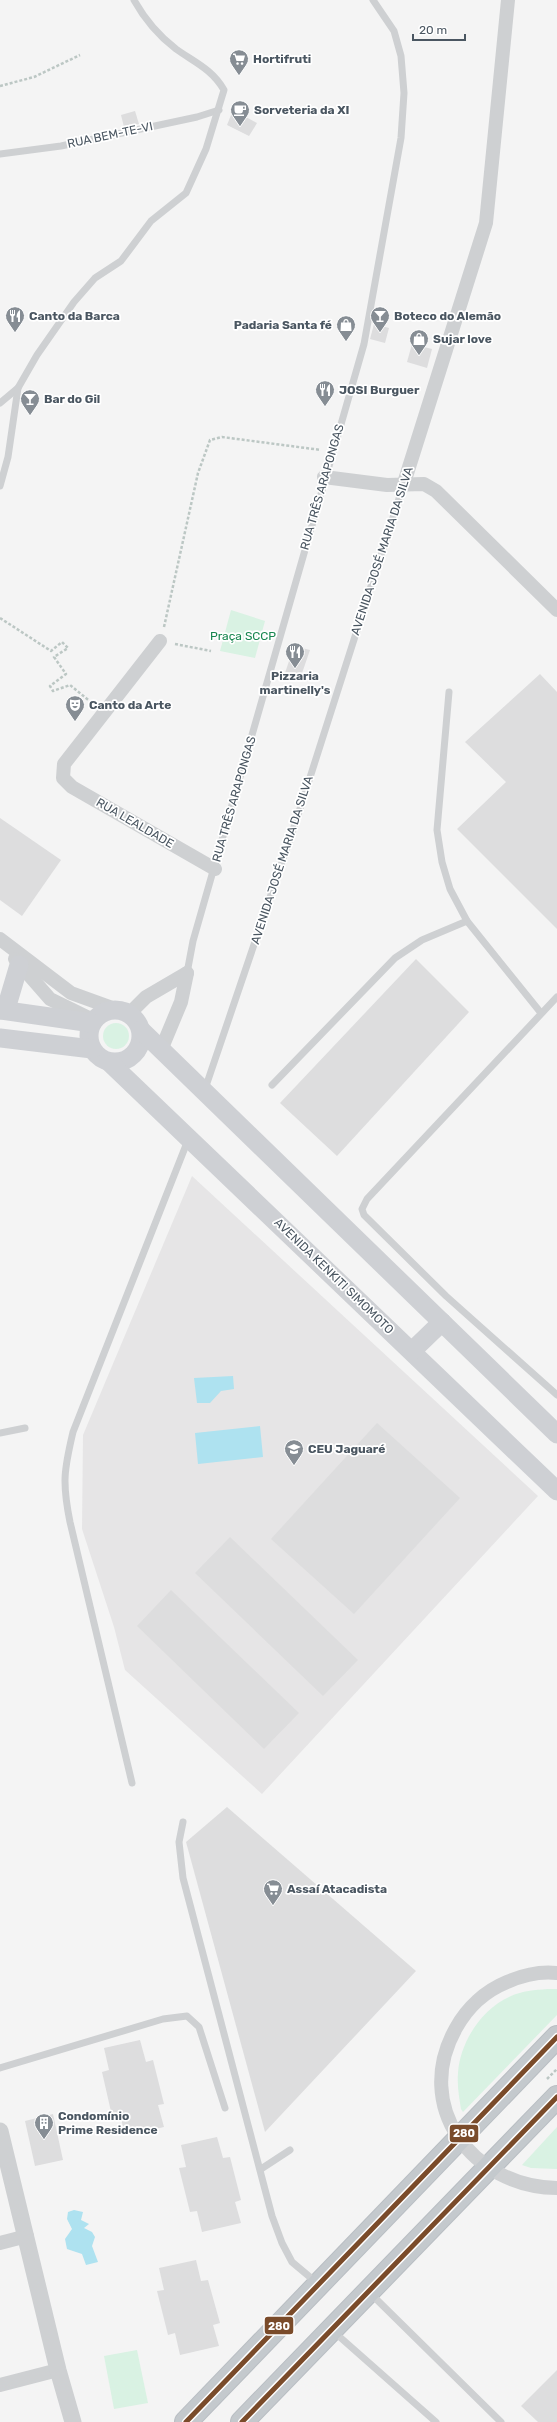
<svg xmlns="http://www.w3.org/2000/svg" width="557" height="2422" font-family="Rubik,sans-serif">
  <style>
    .education { fill: #e6e5e6 }
    .green { fill: #d9f2e3 }
    .water { fill: #aee2f0 }
    .building { fill: #ddddde }
    .lines { fill: none; stroke-linecap: round; stroke-linejoin: round }
    .trunk-casing { stroke: #b9bec3; stroke-width: 24 }
    .path { stroke: #bcc7c4; stroke-width: 2.5; stroke-dasharray: 3 2; stroke-linecap: butt }
    .service { stroke: #ced0d2; stroke-width: 7 }
    .minor { stroke: #ced0d2; stroke-width: 14 }
    .tertiary { stroke: #ced0d2; stroke-width: 17 }
    .secondary { stroke: #ced0d4; stroke-width: 19 }
    .trunk { stroke: #c4c9cd; stroke-width: 22 }
    .bus-1-casing { stroke: #fff; stroke-width: 8 }
    .bus-1 { stroke: #7a4b2a; stroke-width: 5 }
    .labels { text-anchor: middle; dominant-baseline: central; stroke-width: 3.5; stroke-linejoin: round; paint-order: stroke }
    .poi-label { font-size: 12px; font-weight: bold; fill: #4a5661; stroke: #fff; text-anchor: start }
    .street-label { font-size: 12px; fill: #4a5661; stroke: #fff }
    .park-label { font-size: 12px; fill: #17864f; stroke: #fff }
    .line-badge { stroke: #fff; stroke-width: 1.5 }
    .badge-label { font-size: 11px; text-anchor: middle; font-weight: bold; fill: #fff }
  </style>
  <rect width="100%" height="100%" fill="#f4f4f4"/>
  <path class="education" d="M 192,1176 L 538,1496 L 262,1794 L 125,1670 L 114,1627 L 82,1529 L 83,1435 Z"/>
  <g class="green">
    <path d="M 231,610 L 265,621 L 255,658 L 220,651 Z"/>
    <circle cx="116" cy="1036" r="13"/>
    <path d="M 547,1989 L 557,1989 L 557,2015 L 463,2112 L 461,2109 C 459,2097 457,2085 458,2073 C 460,2042 482,2008 511,1996 C 522,1991 535,1990 547,1989 Z"/>
    <path d="M 557,2127 L 557,2169 L 531,2168 L 522,2165 Z"/>
    <path d="M 137,2350 L 148,2403 L 114,2409 L 104,2356 Z"/>
  </g>
  <g class="water">
    <path d="M 233,1376 L 234,1389 L 221,1391 L 210,1403 L 197,1403 L 194,1378 Z"/>
    <path d="M 260,1426 L 263,1457 L 198,1464 L 195,1433 Z"/>
    <path d="M 74,2210 L 83,2212 L 81,2220 L 89,2224 L 84,2228 L 92,2232 L 95,2237 L 92,2246 L 98,2262 L 86,2265 L 82,2254 L 67,2249 L 65,2239 L 72,2229 L 67,2219 L 68,2212 Z"/>
  </g>
  <g class="building">
    <path d="M 233,110 L 257,123 L 249,136 L 227,125 Z"/>
    <path d="M 135,111 L 139,124 L 124,127 L 121,115 Z"/>
    <path d="M 374,324 L 389,328 L 385,343 L 370,339 Z"/>
    <path d="M 412,344 L 432,349 L 427,368 L 407,362 Z"/>
    <path d="M 294,646 L 310,650 L 300,679 L 285,673 Z"/>
    <path d="M 540,674 L 557,692 L 557,929 L 457,829 L 506,782 L 465,742 Z"/>
    <path d="M 0,818 L 61,860 L 22,916 L 0,900 Z"/>
    <path d="M 416,959 L 469,1012 L 337,1156 L 280,1103 Z"/>
    <path d="M 377,1423 L 460,1498 L 354,1614 L 271,1539 Z"/>
    <path d="M 230,1537 L 358,1660 L 323,1696 L 195,1573 Z"/>
    <path d="M 171,1590 L 299,1713 L 264,1749 L 137,1626 Z"/>
    <path d="M 227,1807 L 416,1971 L 265,2132 L 186,1842 Z"/>
    <path d="M 140,2040 L 146,2062 L 153,2060 L 164,2104 L 158,2105 L 164,2127 L 125,2136 L 120,2114 L 112,2116 L 102,2072 L 109,2070 L 104,2048 Z"/>
    <path d="M 53,2114 L 63,2160 L 35,2166 L 25,2121 Z"/>
    <path d="M 217,2137 L 223,2158 L 230,2157 L 241,2200 L 235,2202 L 241,2223 L 202,2232 L 197,2211 L 190,2212 L 179,2168 L 186,2167 L 181,2145 Z"/>
    <path d="M 196,2260 L 201,2281 L 208,2280 L 220,2323 L 213,2325 L 219,2346 L 180,2355 L 175,2333 L 168,2335 L 157,2291 L 164,2290 L 159,2268 Z"/>
    <path d="M 557,2370 L 557,2422 L 538,2422 L 521,2406 Z"/>
  </g>
  <g class="lines">
    <g class="trunk-casing">
      <g id="trunk">
        <path d="M 186,2422 L 557,2037"/>
        <path d="M 242,2422 L 557,2097"/>
      </g>
    </g>
    <g class="path">
      <path d="M 0,86 L 34,77 L 80,55"/>
      <path d="M 0,618 L 51,651 L 62,642 L 68,648 L 54,657 L 66,674 L 50,686 L 53,691 L 70,685 L 92,703"/>
      <path d="M 164,627 L 198,473 L 210,440 L 222,437 L 321,450"/>
      <path d="M 175,644 L 211,651"/>
      <path d="M 547,2079 L 557,2069"/>
    </g>
    <g class="service">
      <path d="M 0,154 L 61,146 L 197,117 L 219,110"/>
      <path d="M 0,403 L 18,388"/>
      <path d="M 0,486 L 8,457 L 18,388 L 37,355 L 74,302 L 95,278 L 121,261 L 151,221 L 186,193 L 206,149 L 224,90 C 212,69 194,62 176,49 C 159,36 144,18 134,0"/>
      <path d="M 449,692 L 437,830 L 442,862 L 450,889 L 467,921 L 541,1013"/>
      <path d="M 187,973 L 193,941 L 364,344 L 401,138 L 404,93 L 401,56 L 394,31 L 373,0"/>
      <path d="M 557,997 L 367,1199 L 362,1209 L 364,1215 L 446,1296 L 557,1395"/>
      <path d="M 272,1085 L 395,958 L 422,940 L 467,921"/>
      <path d="M 205,1089 L 298,815 L 404,483"/>
      <path d="M 0,1433 L 25,1428"/>
      <path d="M 132,1783 L 70,1522 C 62,1483 64,1470 73,1432 L 188,1140"/>
      <path d="M 183,1822 L 179,1842 L 183,1878 L 272,2216 L 282,2243 L 292,2262 L 317,2283"/>
      <path d="M 0,2068 L 163,2019 L 187,2016 L 199,2027 L 225,2108"/>
      <path d="M 261,2169 L 290,2150"/>
      <path d="M 370,2293 L 501,2422"/>
      <path d="M 333,2331 L 436,2422"/>
    </g>
    <g class="minor">
      <path d="M 324,477 L 387,485 L 424,484 L 436,491 L 557,610"/>
      <path d="M 404,483 L 486,223 L 508,0"/>
      <path d="M 160,641 L 64,764 L 63,778 L 72,787 L 215,869"/>
      <path d="M 0,939 L 71,993 L 118,1010"/>
      <path d="M 15,959 L 50,999 L 91,1019"/>
      <path d="M 129,1014 L 146,997 L 187,973"/>
      <path d="M 161,1050 L 181,1002 L 187,973"/>
      <path d="M 557,1973 C 540,1971 523,1975 507,1982 C 485,1991 467,2008 456,2028 C 412,2106 472,2187 557,2188"/>
      <path d="M 0,2243 L 27,2236"/>
      <path d="M 0,2385 L 58,2370"/>
    </g>
    <path class="tertiary" d="M 0,2131 L 58,2370 L 73,2422"/>
    <g class="secondary">
      <circle cx="115" cy="1036" r="26"/>
      <path d="M 0,1010 L 92,1023"/>
      <path d="M 0,1010 L 8,1002 L 19,965"/>
      <path d="M 141,1030 L 557,1434"/>
      <path d="M 0,1038 L 92,1049"/>
      <path d="M 109,1062 L 557,1491"/>
      <path d="M 412,1351 L 442,1322"/>
    </g>
    <use href="#trunk" class="trunk"/>
    <g class="bus-1-casing">
      <g id="bus-1">
        <path d="M 186,2422 L 557,2037"/>
        <path d="M 242,2422 L 557,2097"/>
      </g>
    </g>
    <use href="#bus-1" class="bus-1"/>
  </g>
  <defs>
    <g id="supermarket-pin" transform="scale(1)"><path d="M0 17L-7.5 6A9.5 9.5 0 1 1 7.5 6Z" fill="#868d94" stroke="#fff"/><path d="M-6-5.5h2.5l.6 2H6L4.5 2H-2.5L-4.4-4H-6ZM-1.5 3.2a1.3 1.3 0 1 0 .1 0ZM3 3.2a1.3 1.3 0 1 0 .1 0Z" fill="#fff"/></g>
    <g id="cafe-pin" transform="scale(1)"><path d="M0 17L-7.5 6A9.5 9.5 0 1 1 7.5 6Z" fill="#868d94" stroke="#fff"/><path d="M-5.5-4.5H6V0H3Q3 3.5 0 3.5H-2.5Q-5.5 3.5-5.5 0ZM3-3.2v2h1.7v-2ZM-6 4.5H4V6H-6Z" fill="#fff"/></g>
    <g id="restaurant-pin" transform="scale(1)"><path d="M0 17L-7.5 6A9.5 9.5 0 1 1 7.5 6Z" fill="#868d94" stroke="#fff"/><path d="M-5-6h1v4h1v-4h1v4h1v-4h1v5L-1.5 .5V6h-2V.5L-5-1ZM5-6V6H3V1.5H1.5Q1.5-4 5-6Z" fill="#fff"/></g>
    <g id="bar-pin" transform="scale(1)"><path d="M0 17L-7.5 6A9.5 9.5 0 1 1 7.5 6Z" fill="#868d94" stroke="#fff"/><path d="M-6-5H6L.8 .8V4.5H3.5V6h-7V4.5H-.8V.8Z" fill="#fff"/></g>
    <g id="shop-pin" transform="scale(1)"><path d="M0 17L-7.5 6A9.5 9.5 0 1 1 7.5 6Z" fill="#868d94" stroke="#fff"/><path d="M-5-2.5h2.3a2.7 3.5 0 0 1 5.4 0H5L5.5 6h-11ZM-1.5-2.5h3a1.5 2.3 0 0 0-3 0Z" fill="#fff"/></g>
    <g id="theatre-pin" transform="scale(1)"><path d="M0 17L-7.5 6A9.5 9.5 0 1 1 7.5 6Z" fill="#868d94" stroke="#fff"/><path d="M-5-5.5Q0-4 5-5.5V0Q5 5 0 6Q-5 5-5 0ZM-3.3-2.5H-1v1.5H-3.3ZM1-2.5H3.3v1.5H1ZM-2.8 1Q0 5.5 2.8 1Z" fill="#fff"/></g>
    <g id="school-pin" transform="scale(1)"><path d="M0 17L-7.5 6A9.5 9.5 0 1 1 7.5 6Z" fill="#868d94" stroke="#fff"/><path d="M0-5L7-2L0 1L-7-2ZM-4 1L0 2.5L4 1V4Q0 6-4 4Z" fill="#fff"/></g>
    <g id="building-pin" transform="scale(1)"><path d="M0 17L-7.5 6A9.5 9.5 0 1 1 7.5 6Z" fill="#868d94" stroke="#fff"/><path d="M-4-6H4V6H1V3H-1V6H-4ZM-2.5-4.3h1.7v1.8h-1.7ZM.8-4.3h1.7v1.8H.8ZM-2.5-1h1.7V.8h-1.7ZM.8-1h1.7V.8H.8Z" fill="#fff"/></g>
  </defs>
  <g fill-rule="evenodd">
    <use href="#supermarket-pin" x="239" y="59"/>
    <use href="#cafe-pin" x="240" y="110"/>
    <use href="#restaurant-pin" x="15" y="316"/>
    <use href="#bar-pin" x="380" y="316"/>
    <use href="#shop-pin" x="346" y="325"/>
    <use href="#shop-pin" x="419" y="339"/>
    <use href="#restaurant-pin" x="325" y="390"/>
    <use href="#bar-pin" x="30" y="399"/>
    <use href="#restaurant-pin" x="295" y="652"/>
    <use href="#theatre-pin" x="75" y="705"/>
    <use href="#school-pin" x="294" y="1449"/>
    <use href="#supermarket-pin" x="273" y="1889"/>
    <use href="#building-pin" x="44" y="2123"/>
  </g>
  <g class="labels">
    <g class="poi-label">
      <text x="253" y="59">Hortifruti</text>
      <text x="254" y="110">Sorveteria da XI</text>
      <text x="29" y="316">Canto da Barca</text>
      <text x="394" y="316">Boteco do Alemão</text>
      <text x="332" y="325" text-anchor="end">Padaria Santa fé</text>
      <text x="433" y="339">Sujar love</text>
      <text x="339" y="390">JOSI Burguer</text>
      <text x="44" y="399">Bar do Gil</text>
      <text x="295" y="676" text-anchor="middle">Pizzaria<tspan x="295" dy="14">martinelly's</tspan></text>
      <text x="89" y="705">Canto da Arte</text>
      <text x="308" y="1449">CEU Jaguaré</text>
      <text x="287" y="1889">Assaí Atacadista</text>
      <text x="58" y="2116">Condomínio<tspan x="58" dy="14">Prime Residence</tspan></text>
    </g>
    <g class="street-label">
      <text transform="translate(110 135) rotate(-12)">RUA BEM-TE-VI</text>
      <text transform="translate(322 487) rotate(-74)">RUA TRÊS ARAPONGAS</text>
      <text transform="translate(382 551) rotate(-72)">AVENIDA JOSÉ MARIA DA SILVA</text>
      <text transform="translate(234 799) rotate(-74)">RUA TRÊS ARAPONGAS</text>
      <text transform="translate(135 823) rotate(30)">RUA LEALDADE</text>
      <text transform="translate(282 860) rotate(-72)">AVENIDA JOSÉ MARIA DA SILVA</text>
      <text transform="translate(334 1276) rotate(44)">AVENIDA KENKITI SIMOMOTO</text>
    </g>
    <g class="park-label">
      <text x="243" y="636">Praça SCCP</text>
    </g>
  </g>
  <g class="line-badge">
    <rect x="449" y="2124" width="30" height="19" rx="4" fill="#7a4b2a"/>
    <rect x="264" y="2316" width="30" height="19" rx="4" fill="#7a4b2a"/>
  </g>
  <g class="badge-label">
    <text x="464" y="2137">280</text>
    <text x="279" y="2330">280</text>
  </g>
  <path d="M413 34v6h52v-6" fill="none" stroke="#4a5661" stroke-width="2"/>
  <text x="419" y="34" font-size="12" fill="#4a5661" stroke="#ffffff" stroke-width="3" paint-order="stroke">20 m</text>
</svg>
